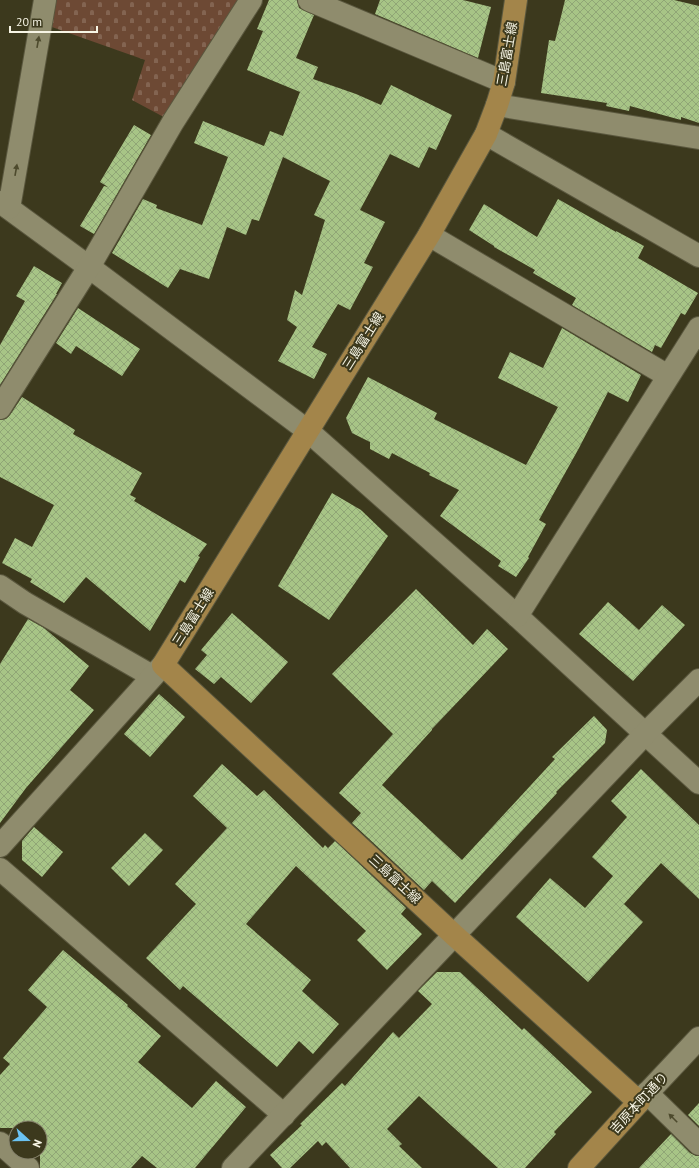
<svg xmlns="http://www.w3.org/2000/svg" width="699" height="1168" font-family="'PT Sans','Noto Sans JP',sans-serif">
  <style>
    .cemetery { fill: url(#cemetery-stones) }
    .building { fill: url(#building-cross-hatch) }
    .lines { fill: none; stroke-linecap: round; stroke-linejoin: round }
    .minor-casing { stroke: #5a573e; stroke-width: 24 }
    .major-casing { stroke: #5a573e; stroke-width: 24 }
    .minor { stroke: #8f8c6d; stroke-width: 22 }
    .major { stroke: #a3854a; stroke-width: 22 }
    .oneway { fill: #4d4a2d }
    .labels { text-anchor: middle; dominant-baseline: central; stroke-width: 4; stroke-linejoin: round; paint-order: stroke }
    .street-label { font-size: 13px; fill: #f7f5e5; stroke: #3c391d }
  </style>
  <defs>
    <pattern id="cemetery-stones" width="16" height="16" patternUnits="userSpaceOnUse"><rect width="16" height="16" fill="#6d4934"/><path d="M2 7V4a2 2 0 0 1 4 0v3zM10 15v-3a2 2 0 0 1 4 0v3z" fill="#836451"/></pattern>
    <pattern id="building-cross-hatch" width="8" height="8" patternUnits="userSpaceOnUse"><rect width="8" height="8" fill="#a7c486"/><path d="M0 0l8 8M0 8l8-8" fill="none" stroke="#90a676"/></pattern>
  </defs>
  <rect width="100%" height="100%" fill="#3c391d"/>
  <path class="cemetery" d="M 55,0 L 251,0 L 173,122 L 132,100 L 145,60 L 49,26 Z"/>
  <g class="building">
    <path d="M 269,0 L 297,0 L 299,8 L 314,15 L 296,58 L 318,67 L 313,79 L 356,94 L 381,105 L 391,85 L 452,115 L 436,150 L 429,147 L 419,168 L 390,154 L 360,210 L 385,222 L 364,263 L 373,267 L 350,310 L 338,304 L 312,347 L 327,354 L 314,379 L 278,361 L 297,327 L 287,320 L 295,290 L 302,295 L 325,220 L 314,215 L 330,181 L 283,157 L 259,221 L 252,219 L 246,235 L 227,227 L 209,279 L 180,269 L 168,288 L 112,253 L 143,199 L 157,205 L 156,208 L 202,225 L 228,157 L 194,143 L 203,121 L 264,146 L 270,131 L 283,136 L 300,92 L 247,70 L 263,31 L 257,29 Z"/>
    <path d="M 380,0 L 463,0 L 491,7 L 478,58 L 375,14 Z"/>
    <path d="M 565,0 L 674,0 L 699,6 L 699,123 L 681,117 L 681,120 L 630,106 L 629,111 L 606,106 L 607,103 L 541,93 L 549,40 L 555,41 Z"/>
    <path d="M 134,125 L 151,135 L 94,234 L 80,226 L 104,186 L 108,187 L 100,182 Z"/>
    <path d="M 558,199 L 616,232 L 616,231 L 644,246 L 638,258 L 698,293 L 685,315 L 681,313 L 661,348 L 655,345 L 652,352 L 572,305 L 576,298 L 533,273 L 535,270 L 494,247 L 494,246 L 469,230 L 484,204 L 537,237 Z"/>
    <path d="M 34,266 L 62,283 L 56,294 L 57,294 L 0,385 L 0,345 L 25,301 L 16,296 Z"/>
    <path d="M 78,308 L 140,349 L 122,376 L 76,346 L 71,354 L 56,343 Z"/>
    <path d="M 562,328 L 641,375 L 628,402 L 608,392 L 579,448 L 539,520 L 546,524 L 528,557 L 529,558 L 516,577 L 498,566 L 501,561 L 440,516 L 459,490 L 429,475 L 430,473 L 392,453 L 389,459 L 370,449 L 370,442 L 352,433 L 346,418 L 368,377 L 437,413 L 434,419 L 526,465 L 558,407 L 498,378 L 510,352 L 543,368 Z"/>
    <path d="M 22,397 L 75,430 L 73,434 L 142,473 L 130,495 L 136,498 L 134,501 L 207,544 L 198,556 L 200,557 L 185,583 L 180,580 L 150,631 L 86,577 L 64,603 L 30,582 L 32,579 L 2,563 L 15,538 L 32,547 L 54,505 L 0,477 L 0,420 L 6,419 L 10,415 Z"/>
    <path d="M 332,493 L 361,510 L 388,536 L 329,620 L 278,586 Z"/>
    <path d="M 416,589 L 473,645 L 487,629 L 508,649 L 432,729 L 432,730 L 382,785 L 462,860 L 555,759 L 552,757 L 594,716 L 607,730 L 605,743 L 556,792 L 557,793 L 455,903 L 432,881 L 424,890 L 352,823 L 361,813 L 339,793 L 393,734 L 332,674 Z"/>
    <path d="M 608,602 L 639,630 L 662,605 L 685,625 L 633,681 L 579,634 Z"/>
    <path d="M 232,613 L 288,662 L 251,703 L 221,677 L 214,684 L 195,669 L 207,655 L 201,650 Z"/>
    <path d="M 28,619 L 44,628 L 89,666 L 70,690 L 94,710 L 26,788 L 0,823 L 0,664 Z"/>
    <path d="M 159,694 L 185,717 L 150,757 L 124,734 Z"/>
    <path d="M 222,764 L 257,796 L 264,790 L 323,848 L 325,845 L 328,848 L 335,841 L 406,908 L 401,914 L 422,934 L 387,970 L 357,940 L 366,931 L 296,866 L 246,924 L 311,980 L 302,991 L 339,1024 L 313,1054 L 299,1041 L 277,1067 L 183,986 L 180,990 L 146,958 L 196,904 L 175,884 L 227,828 L 193,796 Z"/>
    <path d="M 641,769 L 699,825 L 699,899 L 661,863 L 624,904 L 643,922 L 588,982 L 516,917 L 550,878 L 585,908 L 613,876 L 592,857 L 627,817 L 611,801 Z"/>
    <path d="M 34,827 L 63,852 L 42,877 L 22,860 L 22,841 Z"/>
    <path d="M 145,833 L 163,850 L 129,886 L 111,868 Z"/>
    <path d="M 63,950 L 128,1005 L 127,1006 L 161,1036 L 138,1062 L 192,1108 L 216,1081 L 246,1107 L 195,1168 L 157,1168 L 142,1156 L 131,1168 L 40,1168 L 40,1128 L 0,1128 L 0,1075 L 10,1064 L 3,1058 L 47,1007 L 28,990 Z"/>
    <path d="M 437,972 L 460,972 L 522,1030 L 524,1028 L 592,1092 L 554,1132 L 556,1134 L 525,1168 L 498,1168 L 419,1096 L 387,1129 L 402,1144 L 399,1146 L 422,1168 L 350,1168 L 326,1142 L 322,1146 L 318,1141 L 290,1168 L 282,1168 L 270,1155 L 302,1125 L 300,1124 L 342,1083 L 345,1086 L 393,1032 L 399,1038 L 432,1004 L 418,991 Z"/>
    <path d="M 699,1103 L 699,1126 L 688,1115 Z"/>
    <path d="M 671,1134 L 690,1153 L 696,1156 L 699,1156 L 699,1168 L 639,1168 Z"/>
  </g>
  <g class="lines">
    <g class="minor-casing">
      <g id="minor">
        <path d="M 309,0 L 504,82"/>
        <path d="M 497,105 L 699,138"/>
        <path d="M 486,134 L 699,256"/>
        <path d="M 0,202 L 89,267 L 308,431 L 517,616 L 699,783"/>
        <path d="M 9,208 L 45,0"/>
        <path d="M 429,235 L 668,376"/>
        <path d="M 0,408 L 89,267 L 173,122 L 251,0"/>
        <path d="M 0,586 L 25,603 L 152,676"/>
        <path d="M 517,616 L 699,328"/>
        <path d="M 0,846 L 163,665"/>
        <path d="M 0,869 L 284,1115"/>
        <path d="M 647,1093 L 699,1144"/>
        <path d="M 639,1102 L 699,1038"/>
        <path d="M 0,1143 L 28,1168"/>
        <path d="M 233,1168 L 645,734 L 699,680"/>
      </g>
    </g>
    <g class="major-casing">
      <path id="major" d="M 516,0 L 504,82 L 497,105 L 486,134 L 429,235 L 163,665 L 454,935 L 639,1102 L 579,1168"/>
    </g>
    <use href="#minor" class="minor"/>
    <use href="#major" class="major"/>
  </g>
  <defs><path id="oneway-solid" d="M-6-.8H1V-3.2L6.5 0L1 3.2V.8H-6Z"/></defs>
  <g class="oneway">
    <use href="#oneway-solid" transform="translate(38 42) rotate(-80)"/>
    <use href="#oneway-solid" transform="translate(16 170) rotate(-80)"/>
    <use href="#oneway-solid" transform="translate(673 1118) rotate(-135)"/>
  </g>
  <g class="labels">
    <g class="street-label">
      <text transform="translate(507 54) rotate(-80)">三島富士線</text>
      <text transform="translate(363 341) rotate(-58)">三島富士線</text>
      <text transform="translate(193 617) rotate(-58)">三島富士線</text>
      <text transform="translate(395 879) rotate(43)">三島富士線</text>
      <text transform="translate(639 1103) rotate(-47)">吉原本町通り</text>
    </g>
  </g>
  <g transform="translate(28 1140) rotate(111)"><circle r="19" fill="#3c391d" stroke="#87846d"/>
  <path d="M0-3L7 15L0 10L-7 15Z" fill="#6bc3f2"/>
  <text y="-6" font-size="11" font-weight="bold" text-anchor="middle" fill="#f7f5e5">N</text>
  </g>
  <path d="M10 26v6h87v-6" fill="none" stroke="#f7f5e5" stroke-width="2"/>
  <text x="16" y="26" font-size="12" fill="#f7f5e5" stroke="#3c391d" stroke-width="3" paint-order="stroke">20 m</text>
</svg>
